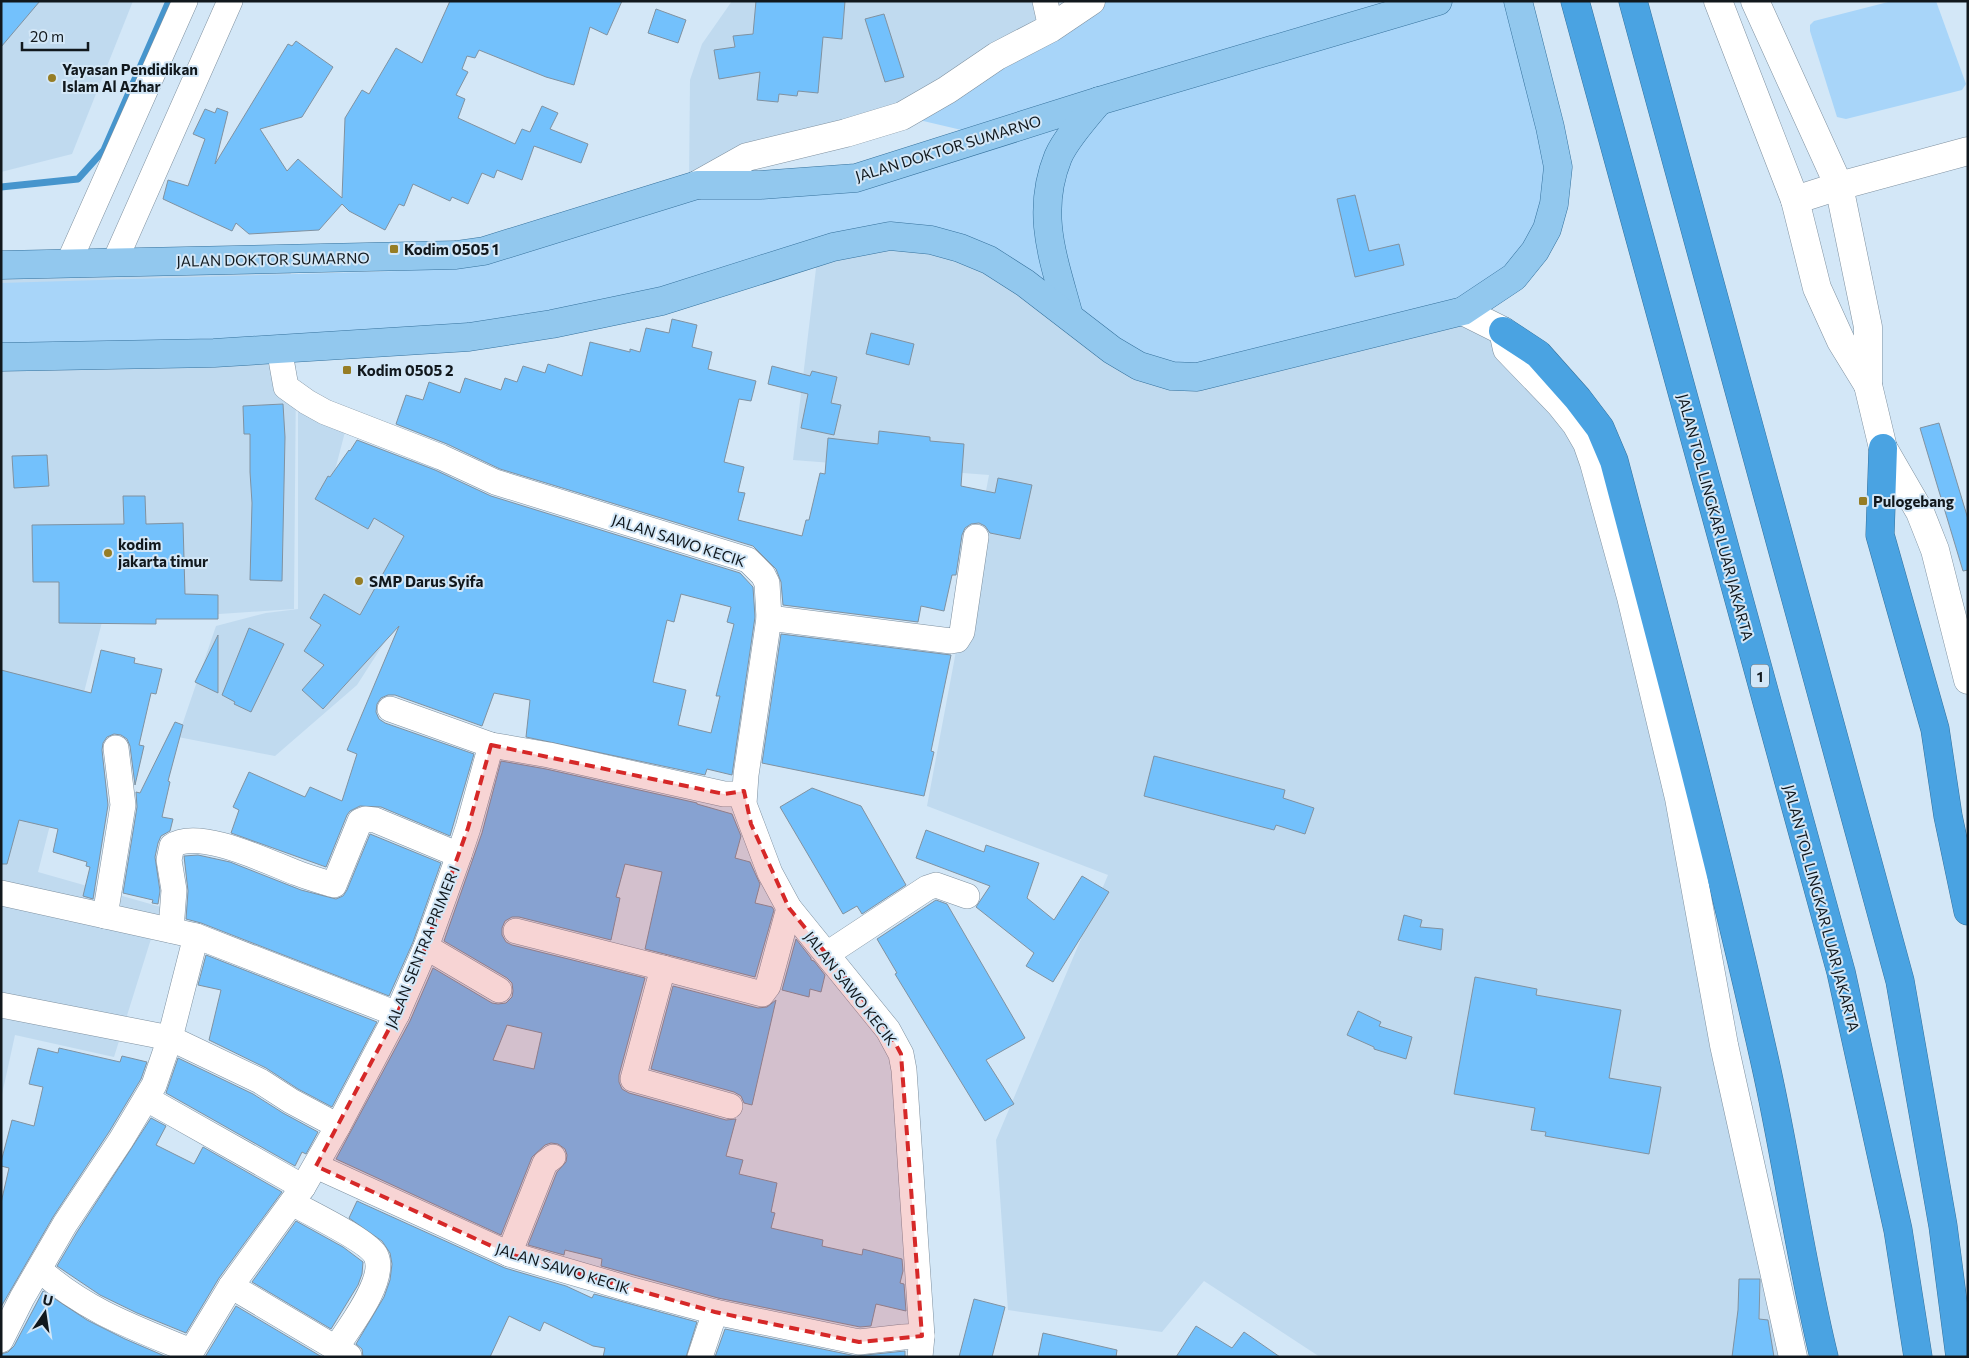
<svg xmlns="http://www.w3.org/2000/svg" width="1969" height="1358" font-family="Commissioner,sans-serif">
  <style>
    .built { fill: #c0daef }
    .green { fill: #a8d5f9 }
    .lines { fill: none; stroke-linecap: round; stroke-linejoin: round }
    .stream { stroke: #4695cd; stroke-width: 7 }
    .building { fill: #73c1fc; stroke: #8092a1; fill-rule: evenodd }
    .minor-casing { stroke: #7f91a0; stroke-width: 26 }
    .tertiary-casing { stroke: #7f91a0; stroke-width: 29 }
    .primary-casing { stroke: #36729d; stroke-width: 29 }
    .motorway-casing { stroke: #36729d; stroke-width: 29 }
    .minor { stroke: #fff; stroke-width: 25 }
    .tertiary { stroke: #fff; stroke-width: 28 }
    .primary { stroke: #92c8ee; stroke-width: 28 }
    .motorway { stroke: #4aa3e2; stroke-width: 28 }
    .marked { fill: #d62828; fill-opacity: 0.2; stroke: #d62828; stroke-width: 4; stroke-dasharray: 10 6; stroke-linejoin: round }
    .poi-dot { fill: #967d25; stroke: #d3e7f7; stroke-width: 2 }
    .labels { text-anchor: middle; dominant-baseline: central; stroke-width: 4; stroke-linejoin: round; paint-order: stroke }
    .shield { fill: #d3e7f7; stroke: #4b565e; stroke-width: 1 }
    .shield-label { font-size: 14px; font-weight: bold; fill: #11181d }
    .poi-label { font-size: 15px; font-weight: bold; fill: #11181d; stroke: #d3e7f7; text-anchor: start }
    .street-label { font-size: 15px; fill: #11181d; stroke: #d3e7f7 }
  </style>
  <rect width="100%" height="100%" fill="#d3e7f7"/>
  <g class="built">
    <path d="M 1,1 L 133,1 L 72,154 L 1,172 Z"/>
    <path d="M 732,1 L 1046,1 L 1051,28 L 902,116 L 689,187 L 690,80 L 702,44 Z"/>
    <path d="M 890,236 L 1463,311 L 1503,331 L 1587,443 L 1797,1357 L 1320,1357 L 1204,1281 L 1162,1332 L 1008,1310 L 996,1140 L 1108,875 L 927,806 L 989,475 L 793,460 L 818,252 Z"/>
    <path d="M 1,256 L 290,259 L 296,373 L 294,609 L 102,622 L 38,872 L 161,907 L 114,1057 L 15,1035 L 1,1099 Z"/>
    <path d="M 298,392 L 346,428 L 333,478 L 381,503 L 418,449 L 454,471 L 412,538 L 395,626 L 357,685 L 275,756 L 178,737 L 216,626 L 266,613 L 298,609 Z"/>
  </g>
  <g class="green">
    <path d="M 1091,1 L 1518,1 L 1554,203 L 1496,289 L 1175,376 L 1069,316 L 922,239 L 517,329 L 1,356 L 1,283 L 398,271 L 430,266 L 573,224 L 987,136 L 902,116 Z"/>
    <path d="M 1892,1 L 1936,1 L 1966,84 L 1962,90 L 1846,119 L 1837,117 L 1810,31 L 1810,25 L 1814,21 Z"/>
  </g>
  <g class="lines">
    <path class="stream" d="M 1,187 L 78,179 L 104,150 L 169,1"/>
  </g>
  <g class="building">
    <path d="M 1,1 L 40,1 L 1,47 Z"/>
    <path d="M 450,1 L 622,1 L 607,35 L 590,27 L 574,85 L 546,77 L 479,50 L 475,58 L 467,56 L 462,69 L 468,72 L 456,95 L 465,99 L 458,118 L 515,144 L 522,129 L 530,132 L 542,106 L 558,113 L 550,129 L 588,144 L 581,163 L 534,146 L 522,180 L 497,170 L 494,178 L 482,173 L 468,204 L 452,197 L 450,201 L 413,184 L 404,206 L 399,204 L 385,230 L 349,211 L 342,204 L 319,230 L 249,234 L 236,223 L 232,231 L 163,199 L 168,180 L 188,186 L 205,139 L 193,134 L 205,109 L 215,113 L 217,108 L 228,112 L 215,164 L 288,44 L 292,46 L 296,41 L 333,67 L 302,117 L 260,129 L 287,171 L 298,159 L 342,198 L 345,118 L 362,90 L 369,94 L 396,48 L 422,63 Z"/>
    <path d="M 756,1 L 845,1 L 842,39 L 823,37 L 818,93 L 798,91 L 797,96 L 779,94 L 778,102 L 757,100 L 760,72 L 719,79 L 714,50 L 735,47 L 733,36 L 753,34 Z"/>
    <path d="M 656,9 L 686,20 L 678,43 L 648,33 Z"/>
    <path d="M 884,14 L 904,77 L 885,82 L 865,19 Z"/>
    <path d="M 1355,195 L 1369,251 L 1399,244 L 1404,265 L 1355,277 L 1337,199 Z"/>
    <path d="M 672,319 L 697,325 L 692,347 L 712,352 L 708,369 L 756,381 L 751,401 L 739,399 L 724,462 L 744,467 L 738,492 L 745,493 L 738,520 L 802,536 L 806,520 L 809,520 L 820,473 L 825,474 L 828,438 L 878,444 L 879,431 L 930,437 L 930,441 L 964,444 L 961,486 L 995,493 L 998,478 L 1032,485 L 1020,539 L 990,533 L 985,526 L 979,523 L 971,524 L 965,528 L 962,535 L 956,575 L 952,575 L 944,611 L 921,606 L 918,622 L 783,605 L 781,582 L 776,569 L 753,546 L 500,469 L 447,444 L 396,424 L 406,395 L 423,400 L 429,382 L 460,393 L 465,378 L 501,390 L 505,378 L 517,382 L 523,366 L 545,373 L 548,364 L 582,376 L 590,342 L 630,352 L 630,349 L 640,352 L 646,328 L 669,333 Z"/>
    <path d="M 871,333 L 914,344 L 909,365 L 866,354 Z"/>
    <path d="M 772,366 L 810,376 L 812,371 L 837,377 L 831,403 L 841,405 L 834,435 L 801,428 L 808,394 L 768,384 Z"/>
    <path d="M 283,404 L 285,437 L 282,581 L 250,580 L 252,503 L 250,472 L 250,434 L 244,434 L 243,406 Z"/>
    <path d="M 1939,423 L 1968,519 L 1968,570 L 1963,571 L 1920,428 Z"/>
    <path d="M 357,440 L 435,470 L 491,496 L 740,573 L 753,587 L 755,617 L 732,775 L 707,769 L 705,775 L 526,737 L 530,700 L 494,693 L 482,726 L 395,695 L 388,695 L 381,698 L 377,704 L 376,712 L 379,719 L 385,723 L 474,754 L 450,836 L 381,807 L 360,806 L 350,811 L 347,815 L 326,867 L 231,833 L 239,810 L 233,807 L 249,772 L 305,797 L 310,787 L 342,801 L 357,754 L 347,750 L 399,626 L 323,709 L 302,690 L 324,665 L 304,651 L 321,625 L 310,618 L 324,594 L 360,615 L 404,536 L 374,518 L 368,529 L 315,499 L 328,476 L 330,477 L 349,450 L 350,451 ZM 681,594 L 731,607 L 727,622 L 734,624 L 716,696 L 720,696 L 711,733 L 678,725 L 686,690 L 653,682 L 667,620 L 674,622 Z"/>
    <path d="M 47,455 L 49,486 L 14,488 L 12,456 Z"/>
    <path d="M 123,496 L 145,496 L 146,524 L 183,523 L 185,594 L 218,595 L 218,619 L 156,619 L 156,624 L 59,623 L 59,582 L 33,582 L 32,525 L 124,524 Z"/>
    <path d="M 249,628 L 284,644 L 251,712 L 234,704 L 235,702 L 222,695 Z"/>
    <path d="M 781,634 L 951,655 L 931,751 L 934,752 L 924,796 L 762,763 Z"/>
    <path d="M 218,635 L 218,693 L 195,682 Z"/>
    <path d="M 101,650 L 135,658 L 134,663 L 162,669 L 156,694 L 151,693 L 139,745 L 144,746 L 135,785 L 130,746 L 127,739 L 121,735 L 114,734 L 107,737 L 103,743 L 102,750 L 108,805 L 93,899 L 83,896 L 90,867 L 86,866 L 87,862 L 53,852 L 58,829 L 19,820 L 7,864 L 1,864 L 1,670 L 91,693 Z"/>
    <path d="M 175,722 L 183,725 L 168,781 L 170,782 L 162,817 L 173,819 L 170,831 L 161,836 L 158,843 L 155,857 L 160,891 L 158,904 L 152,903 L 153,900 L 123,893 L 137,807 L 136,792 L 140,793 Z"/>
    <path d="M 1154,756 L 1285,790 L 1283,798 L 1314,808 L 1305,834 L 1276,825 L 1274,830 L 1144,796 Z"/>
    <path d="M 501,761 L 546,769 L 697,803 L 697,804 L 732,814 L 741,836 L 735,858 L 750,862 L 760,884 L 755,903 L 772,907 L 774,910 L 755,977 L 645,949 L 662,872 L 625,864 L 616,897 L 620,898 L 611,940 L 519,917 L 512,917 L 505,921 L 502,928 L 502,935 L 506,942 L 512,945 L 645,978 L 619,1075 L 619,1082 L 622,1089 L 629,1093 L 726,1120 L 736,1119 L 726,1156 L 743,1160 L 739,1174 L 777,1183 L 771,1212 L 775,1213 L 771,1228 L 823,1240 L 822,1246 L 862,1255 L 863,1249 L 902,1259 L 903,1271 L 900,1283 L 904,1284 L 906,1311 L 876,1304 L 871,1326 L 860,1327 L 718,1298 L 601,1266 L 602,1259 L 565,1250 L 564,1255 L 528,1245 L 557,1172 L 566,1162 L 567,1155 L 565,1149 L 558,1144 L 551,1143 L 545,1145 L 532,1157 L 501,1235 L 336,1159 L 410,1021 L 433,968 L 492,1003 L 498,1004 L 506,1003 L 512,997 L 513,991 L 512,983 L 507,978 L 444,941 L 482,833 ZM 507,1025 L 542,1033 L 534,1069 L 493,1060 Z"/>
    <path d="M 812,788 L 861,806 L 906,885 L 862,914 L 857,906 L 843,914 L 780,807 Z"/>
    <path d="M 926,830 L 984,852 L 986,845 L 1039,863 L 1027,898 L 1054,920 L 1082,876 L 1109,892 L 1053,982 L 1026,966 L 1034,953 L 976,907 L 990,886 L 916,858 Z"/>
    <path d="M 370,834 L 441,863 L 413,942 L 389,996 L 201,923 L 186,919 L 188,891 L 184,856 L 198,855 L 230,862 L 301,890 L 336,899 L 343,896 L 347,890 Z"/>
    <path d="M 936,900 L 947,904 L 1025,1038 L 986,1060 L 1014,1104 L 985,1121 L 895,974 L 897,973 L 877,939 Z"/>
    <path d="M 1404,915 L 1422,920 L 1420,927 L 1443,929 L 1441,950 L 1398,940 Z"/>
    <path d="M 796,939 L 811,958 L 811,960 L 814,961 L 825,975 L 821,992 L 810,989 L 809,997 L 782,990 Z"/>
    <path d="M 206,955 L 377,1022 L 332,1107 L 298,1089 L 266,1068 L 209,1040 L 221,990 L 198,985 Z"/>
    <path d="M 1475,977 L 1537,989 L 1536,995 L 1621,1010 L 1609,1078 L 1661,1087 L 1649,1154 L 1545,1136 L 1546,1132 L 1531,1130 L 1535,1108 L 1454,1094 Z"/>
    <path d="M 673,986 L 758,1008 L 767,1007 L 776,1000 L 752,1105 L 744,1103 L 741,1096 L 734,1092 L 651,1069 Z"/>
    <path d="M 1358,1011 L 1381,1022 L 1379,1026 L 1412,1037 L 1406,1059 L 1374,1049 L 1374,1047 L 1347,1035 Z"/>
    <path d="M 38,1048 L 58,1053 L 59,1048 L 120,1062 L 122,1056 L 147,1062 L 141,1079 L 109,1132 L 53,1217 L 1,1307 L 1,1203 L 9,1168 L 1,1166 L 1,1162 L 12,1120 L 34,1126 L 43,1087 L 29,1084 Z"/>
    <path d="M 178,1058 L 253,1094 L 283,1113 L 318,1132 L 306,1154 L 302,1152 L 295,1166 L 166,1093 Z"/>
    <path d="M 151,1118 L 166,1126 L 156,1145 L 194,1164 L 203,1147 L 282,1192 L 219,1278 L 186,1333 L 137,1313 L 100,1295 L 57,1266 L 77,1232 Z"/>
    <path d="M 357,1201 L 505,1268 L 566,1286 L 592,1298 L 594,1294 L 697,1322 L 686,1357 L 603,1357 L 605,1348 L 593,1346 L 544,1322 L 540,1331 L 509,1316 L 490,1357 L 363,1357 L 362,1349 L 356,1344 L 384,1297 L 390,1280 L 392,1264 L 390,1253 L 382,1241 L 349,1218 Z"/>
    <path d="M 296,1221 L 343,1247 L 363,1262 L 362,1274 L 358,1285 L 331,1329 L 252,1282 Z"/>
    <path d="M 1739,1279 L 1760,1279 L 1759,1319 L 1768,1320 L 1774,1357 L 1732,1357 L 1738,1310 Z"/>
    <path d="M 43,1291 L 87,1320 L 125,1339 L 167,1357 L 1,1357 L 1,1354 L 8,1352 L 14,1346 Z"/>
    <path d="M 974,1299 L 1005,1307 L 992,1357 L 959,1357 Z"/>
    <path d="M 236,1306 L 322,1357 L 205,1357 Z"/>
    <path d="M 1196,1326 L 1232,1348 L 1244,1332 L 1280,1357 L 1176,1357 Z"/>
    <path d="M 725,1329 L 856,1356 L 905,1351 L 905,1357 L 715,1357 Z"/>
    <path d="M 1043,1333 L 1117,1350 L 1116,1357 L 1038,1357 Z"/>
  </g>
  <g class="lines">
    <g class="minor-casing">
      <g id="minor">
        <path d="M 1045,1 L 1051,28"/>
        <path d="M 114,263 L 230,1"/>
        <path d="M 68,264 L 185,1"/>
        <path d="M 279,348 L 286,387 L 307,402 L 325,412 L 441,457 L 495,482 L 748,560 L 763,575 L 767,583 L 769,618 L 746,775 L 744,804 L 770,873 L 789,908 L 888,1030 L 901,1054 L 904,1070 L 922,1336 L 920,1357"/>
        <path d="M 769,618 L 951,641 L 957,640 L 962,632 L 976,537"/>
        <path d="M 390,709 L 491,745 L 549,755 L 724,794 L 735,794 L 744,791"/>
        <path d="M 1,893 L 196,936 L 397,1014"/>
        <path d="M 105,916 L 123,805 L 116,748"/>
        <path d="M 171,930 L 174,890 L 169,860 L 172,846 C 198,827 270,863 297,873 C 309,878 322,881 334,885 L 360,821 L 365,819 L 375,820 L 459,855"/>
        <path d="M 516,931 L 663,968"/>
        <path d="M 426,947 L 499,990"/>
        <path d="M 827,954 L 927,888 L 936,885 L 967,896"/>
        <path d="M 1,1005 L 170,1038 L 260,1081 L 291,1101 L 338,1126"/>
        <path d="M 147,1099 L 303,1187"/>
        <path d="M 730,1106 L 633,1079 L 663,968 L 762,994 L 768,986 L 789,908"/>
        <path d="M 316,1166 L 509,1254 L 629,1289 L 715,1312 L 859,1342 L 903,1337 L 922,1336"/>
        <path d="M 292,1203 C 308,1212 369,1241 376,1256 C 387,1280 348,1329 335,1349"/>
        <path d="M 509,1254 L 545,1163 L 553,1157"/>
        <path d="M 40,1270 C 86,1311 135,1328 191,1351"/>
        <path d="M 231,1286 L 349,1356"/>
        <path d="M 1,1340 L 22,1298 L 65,1224 L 121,1140 L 154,1085 L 170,1038 L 196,936"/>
        <path d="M 188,1357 L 231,1286 L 303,1187 L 338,1126 L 397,1014 L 426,947 L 459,855 L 468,828 L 491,745"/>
        <path d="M 700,1357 L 715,1312"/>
      </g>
    </g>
    <g class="tertiary-casing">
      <g id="tertiary">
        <path d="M 1718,1 L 1795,200 L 1817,288 L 1841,341 L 1868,385"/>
        <path d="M 1755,1 L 1839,186 L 1868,327 L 1868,385 L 1883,448 L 1920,512 L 1935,550 L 1968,680"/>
        <path d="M 697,185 L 747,157 L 846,133 L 902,116 L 947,90 L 997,56 L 1051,28 L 1091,1"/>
        <path d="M 1795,200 L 1839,186 L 1968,151"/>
        <path d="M 1463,311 L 1503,331 L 1507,349 L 1560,404 L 1576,424 L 1587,443 L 1594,463 L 1631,597 L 1679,798 L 1724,1045 L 1793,1357"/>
      </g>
    </g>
    <g class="primary-casing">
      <g id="primary">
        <path d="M 1,265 L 456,255 L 484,251 L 697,185 L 760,185 L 856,178 L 1099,101 L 1438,1"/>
        <path d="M 1069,316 C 1054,260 1035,214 1058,157 C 1065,140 1087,115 1099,101"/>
        <path d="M 1,357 L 214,353 L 469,337 L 552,324 L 662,301 L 833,247 L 890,236 L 931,240 L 960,248 L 989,260 L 1025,283 L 1112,350 L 1139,366 L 1172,376 L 1197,377 L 1463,311 L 1514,277 L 1535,251 L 1547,229 L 1554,204 L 1558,167 L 1550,127 L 1518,1"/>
      </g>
    </g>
    <g class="motorway-casing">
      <g id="motorway">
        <path d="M 1575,1 L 1841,972 L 1898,1230 L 1918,1357"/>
        <path d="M 1633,1 L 1900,981 L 1943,1226 L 1960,1357"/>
        <path d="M 1503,331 L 1538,354 L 1578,399 L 1600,428 L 1614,461 C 1667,661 1720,861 1765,1062 C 1787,1160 1800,1259 1824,1357"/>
        <path d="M 1883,448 L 1880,535 L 1935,729 L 1948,816 L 1968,911"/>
      </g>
    </g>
    <use href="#minor" class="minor"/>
    <use href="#tertiary" class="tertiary"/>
    <use href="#primary" class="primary"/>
    <use href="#motorway" class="motorway"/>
  </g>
  <path class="marked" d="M 491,745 L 724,794 L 744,791 L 751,824 L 789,908 L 888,1030 L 901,1054 L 922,1336 L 859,1342 L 715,1312 L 509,1254 L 316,1166 L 397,1014 L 422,956 L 468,828 Z"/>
  <g class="poi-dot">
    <circle cx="52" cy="78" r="5"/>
    <rect x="389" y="244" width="10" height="10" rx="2.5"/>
    <rect x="342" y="365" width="10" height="10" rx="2.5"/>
    <rect x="1858" y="496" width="10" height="10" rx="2.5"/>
    <circle cx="108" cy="553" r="5"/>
    <circle cx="359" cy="581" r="5"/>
  </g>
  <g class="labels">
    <rect class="shield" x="1751" y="664.5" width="18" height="23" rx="4"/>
    <g class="shield-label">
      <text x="1760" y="676">1</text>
    </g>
    <g class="poi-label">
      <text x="62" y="69">Yayasan Pendidikan<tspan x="62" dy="17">Islam Al Azhar</tspan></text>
      <text x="404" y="249">Kodim 0505 1</text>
      <text x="357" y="370">Kodim 0505 2</text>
      <text x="1873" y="501">Pulogebang</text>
      <text x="118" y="544">kodim<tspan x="118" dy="17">jakarta timur</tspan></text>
      <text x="369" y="581">SMP Darus Syifa</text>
    </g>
    <g class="street-label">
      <text transform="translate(948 148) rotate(-17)">JALAN DOKTOR SUMARNO</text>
      <text transform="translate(273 259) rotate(-1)">JALAN DOKTOR SUMARNO</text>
      <text transform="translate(1716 517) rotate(75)">JALAN TOL LINGKAR LUAR JAKARTA</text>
      <text transform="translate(679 540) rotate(18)">JALAN SAWO KECIK</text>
      <text transform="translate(1822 908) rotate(75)">JALAN TOL LINGKAR LUAR JAKARTA</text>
      <text transform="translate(422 947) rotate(-68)">JALAN SENTRA PRIMER I</text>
      <text transform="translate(851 988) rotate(52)">JALAN SAWO KECIK</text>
      <text transform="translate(563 1268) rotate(17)">JALAN SAWO KECIK</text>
    </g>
  </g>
  <rect width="1969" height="1358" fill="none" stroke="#11181d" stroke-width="5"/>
  <g transform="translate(45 1313) rotate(13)" stroke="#d3e7f7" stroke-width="4" paint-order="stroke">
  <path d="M0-4L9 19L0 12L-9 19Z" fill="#11181d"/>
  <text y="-8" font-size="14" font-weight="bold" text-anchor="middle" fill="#11181d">U</text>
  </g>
  <path d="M22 42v8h66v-8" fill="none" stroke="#11181d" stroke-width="2.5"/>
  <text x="30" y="42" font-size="15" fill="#11181d" stroke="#d3e7f7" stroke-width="4" paint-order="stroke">20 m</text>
</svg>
